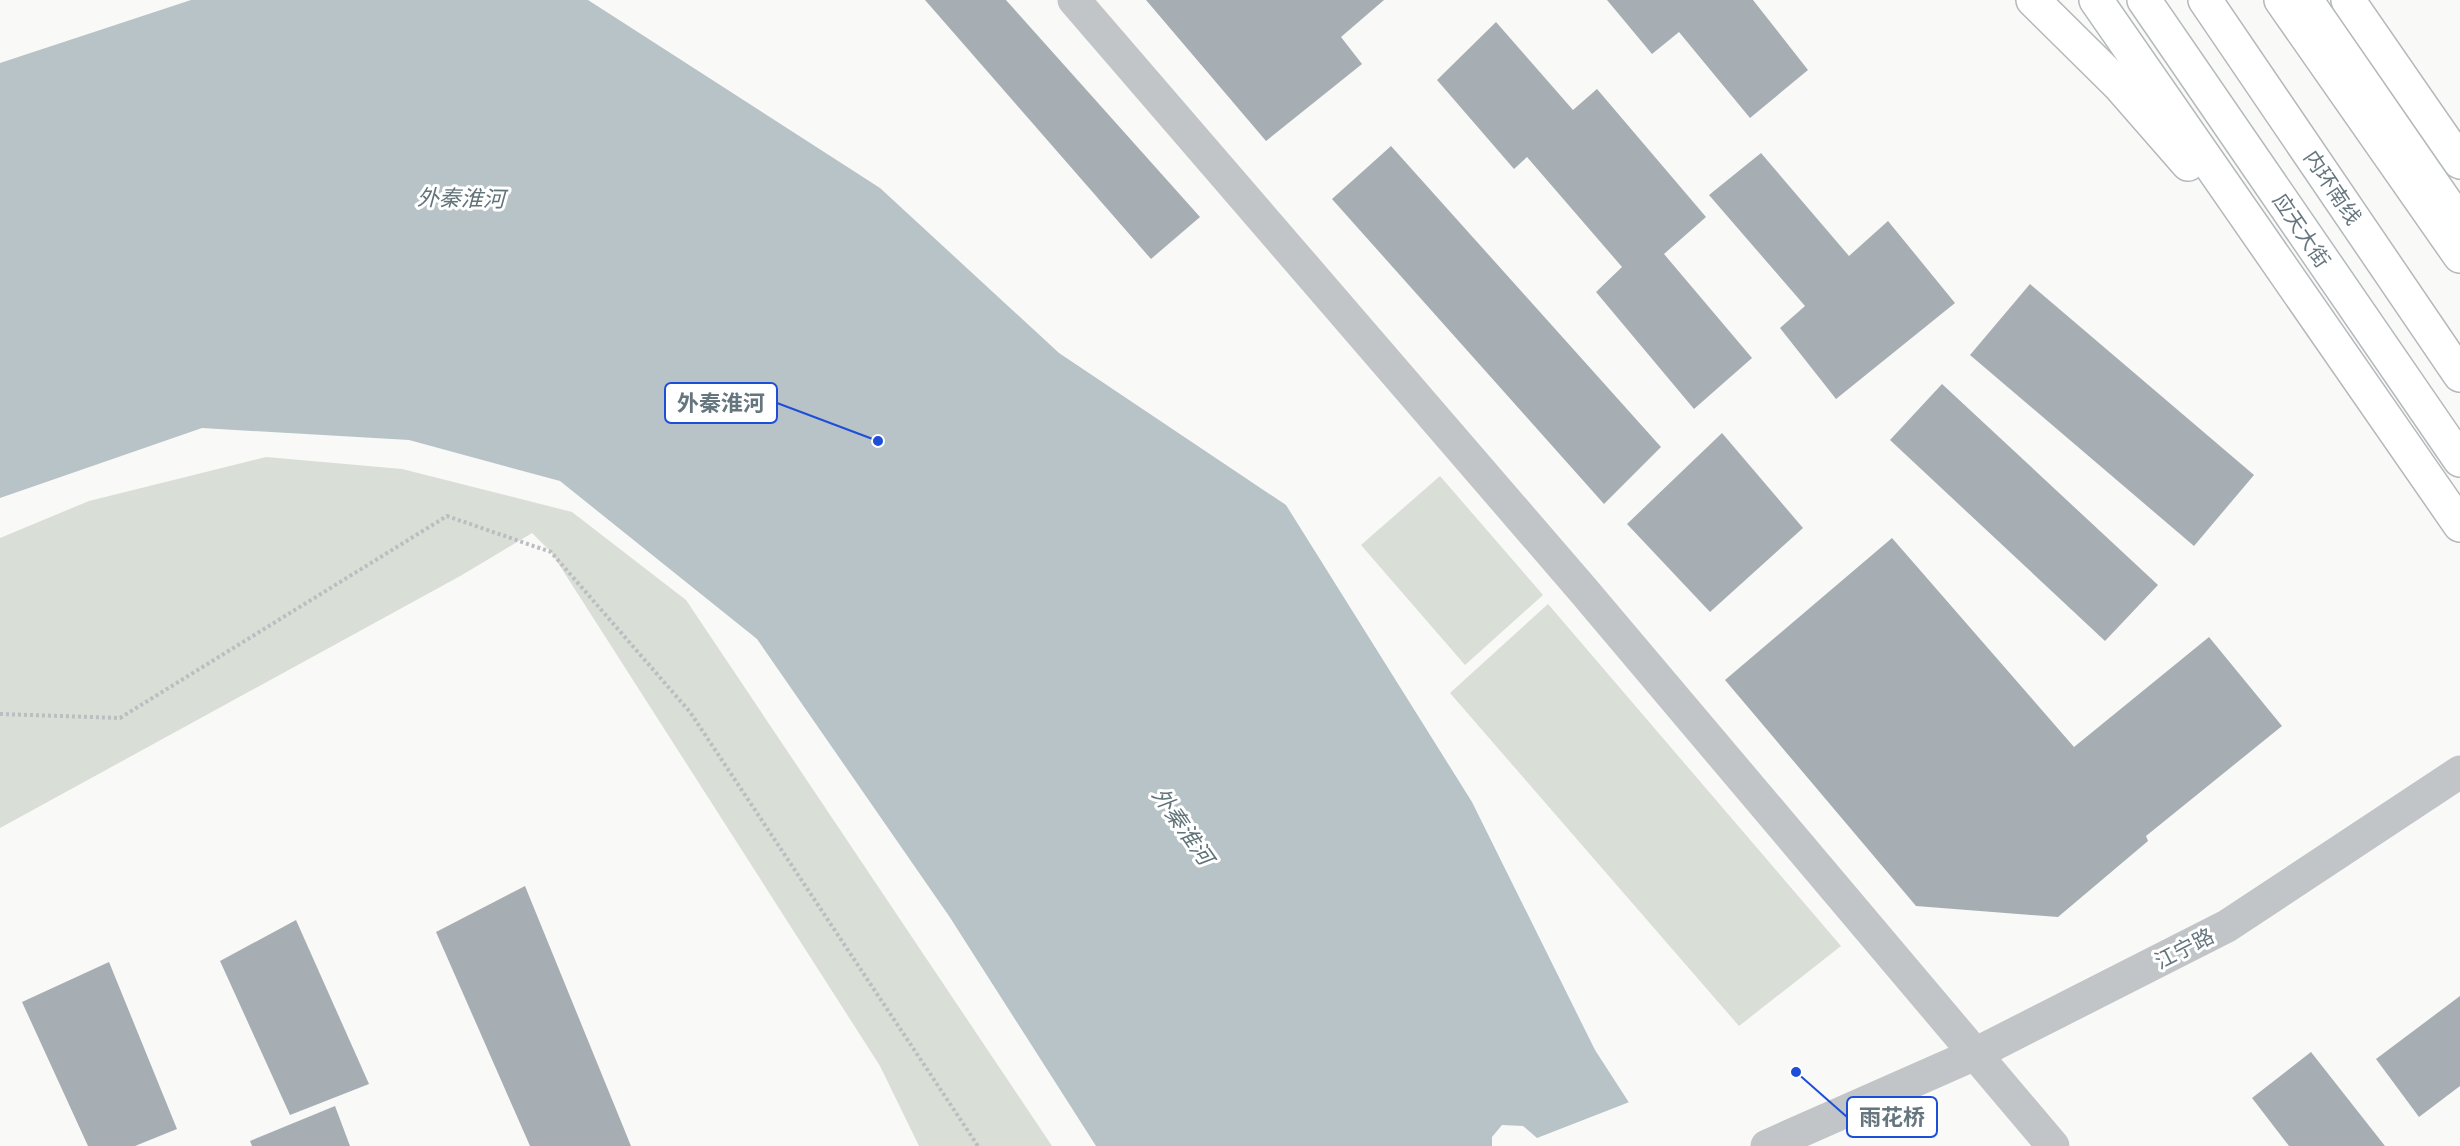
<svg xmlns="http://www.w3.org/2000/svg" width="2460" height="1146" font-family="Mulish,'Noto Sans SC',sans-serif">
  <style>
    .green { fill: #d9ded7 }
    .water { fill: #b8c3c7 }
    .pier { fill: #f9f9f7 }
    .building { fill: #a6aeb3 }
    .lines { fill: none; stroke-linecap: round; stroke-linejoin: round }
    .major-casing { stroke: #b4b9bc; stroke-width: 36 }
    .highway-casing { stroke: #b4b8bb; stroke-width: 36 }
    .path { stroke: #bbbec0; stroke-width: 4; stroke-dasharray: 3 3; stroke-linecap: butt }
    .minor { stroke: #c1c5c8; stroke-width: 33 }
    .major { stroke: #fff; stroke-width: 33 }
    .highway { stroke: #fff; stroke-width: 33 }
    .labels { text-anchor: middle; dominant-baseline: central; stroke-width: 6; stroke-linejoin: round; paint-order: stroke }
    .street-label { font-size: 21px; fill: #66767f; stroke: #fff }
    .water-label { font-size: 22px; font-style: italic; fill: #617479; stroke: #fff }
    .leader { fill: none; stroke: #1d4ed8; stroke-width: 2 }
    .callout-dot { fill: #1d4ed8; stroke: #fff; stroke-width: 2 }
    .callout { fill: #fff; stroke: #1d4ed8; stroke-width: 2 }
    .callout-label { font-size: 22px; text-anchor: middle; font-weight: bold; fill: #66767f }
  </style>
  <rect width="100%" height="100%" fill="#f9f9f7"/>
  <g class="green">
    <path d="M 266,457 L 402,469 L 572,512 L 686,600 L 1052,1146 L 919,1146 L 880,1066 L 551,552 L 532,533 L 462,575 L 0,828 L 0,538 L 89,501 Z"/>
    <path d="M 1440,476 L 1543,595 L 1465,665 L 1361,545 Z"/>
    <path d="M 1548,604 L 1841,946 L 1739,1026 L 1450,693 Z"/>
  </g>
  <path class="water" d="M 191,0 L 588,0 L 880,188 L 1059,353 L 1286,505 L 1472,802 L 1595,1050 L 1657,1146 L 1096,1146 L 949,916 L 757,639 L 560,481 L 409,440 L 202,428 L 0,498 L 0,63 Z"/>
  <path class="pier" d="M 1632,1101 L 1660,1146 L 1492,1146 L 1492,1137 L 1502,1125 L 1523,1126 L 1537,1138 Z"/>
  <g class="building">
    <path d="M 925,0 L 1006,0 L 1200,217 L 1151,259 Z"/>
    <path d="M 1146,0 L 1384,0 L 1341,37 L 1362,64 L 1266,141 Z"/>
    <path d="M 1607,0 L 1753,0 L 1808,70 L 1750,118 L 1679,32 L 1652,54 Z"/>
    <path d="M 1496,22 L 1573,110 L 1597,89 L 1706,217 L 1664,254 L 1752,358 L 1694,409 L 1596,292 L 1622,267 L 1527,157 L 1514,169 L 1437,80 Z"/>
    <path d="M 1391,146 L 1661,447 L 1604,504 L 1332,199 Z"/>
    <path d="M 1761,153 L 1849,256 L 1888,221 L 1955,303 L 1836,399 L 1780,328 L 1805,306 L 1709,195 Z"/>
    <path d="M 2030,284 L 2254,475 L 2194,546 L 1970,355 Z"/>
    <path d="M 1942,384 L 2158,585 L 2105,641 L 1890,440 Z"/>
    <path d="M 1722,433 L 1803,528 L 1710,612 L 1627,524 Z"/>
    <path d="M 1892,538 L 2074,747 L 2209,637 L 2282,726 L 2146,836 L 2148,841 L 2058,917 L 1916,906 L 1725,680 Z"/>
    <path d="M 525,886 L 631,1146 L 530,1146 L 436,932 Z"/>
    <path d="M 296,920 L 369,1084 L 290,1115 L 220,961 Z"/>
    <path d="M 109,962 L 177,1129 L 135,1146 L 88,1146 L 22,1002 Z"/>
    <path d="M 2460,996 L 2460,1086 L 2419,1117 L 2376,1059 Z"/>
    <path d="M 2311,1052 L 2385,1146 L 2289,1146 L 2252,1098 Z"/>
    <path d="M 335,1106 L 350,1146 L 252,1146 L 250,1141 Z"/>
  </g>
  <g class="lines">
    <g class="major-casing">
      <g id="major">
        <path d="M 2144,0 L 2460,460"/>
        <path d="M 2306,0 L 2460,223"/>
      </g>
    </g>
    <g class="highway-casing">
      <g id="highway">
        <path d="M 2033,0 L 2119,85 L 2188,164"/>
        <path d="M 2096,0 L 2460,525"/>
        <path d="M 2205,0 L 2460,375"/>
        <path d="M 2281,0 L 2460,256"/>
        <path d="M 2348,0 L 2460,162"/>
      </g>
    </g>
    <path class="path" d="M 0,714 L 120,718 L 447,516 L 551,552 L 690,712 L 978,1146"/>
    <g class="minor">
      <path d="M 1074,0 L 1583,590 L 2053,1146"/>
      <path d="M 1767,1146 L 1975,1054 L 2227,926 L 2460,772"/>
    </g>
    <use href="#major" class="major"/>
    <use href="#highway" class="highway"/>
  </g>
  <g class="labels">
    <g class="street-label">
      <text transform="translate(2333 187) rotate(56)">内环南线</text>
      <text transform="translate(2302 230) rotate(56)">应天大街</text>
      <text transform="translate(2184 948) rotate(-27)">江宁路</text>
    </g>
    <g class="water-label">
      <text transform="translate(461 198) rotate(1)">外秦淮河</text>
      <text transform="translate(1183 826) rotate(55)">外秦淮河</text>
    </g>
  </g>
  <path class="leader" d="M878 441L777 403M1796 1072L1847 1117"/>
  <g class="callout-dot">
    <circle cx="878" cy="441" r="6"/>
    <circle cx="1796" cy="1072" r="6"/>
  </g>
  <g class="callout">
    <rect x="665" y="383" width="112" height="40" rx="6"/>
    <rect x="1847" y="1097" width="90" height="40" rx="6"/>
  </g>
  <g class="callout-label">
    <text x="721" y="411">外秦淮河</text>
    <text x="1892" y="1125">雨花桥</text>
  </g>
</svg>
